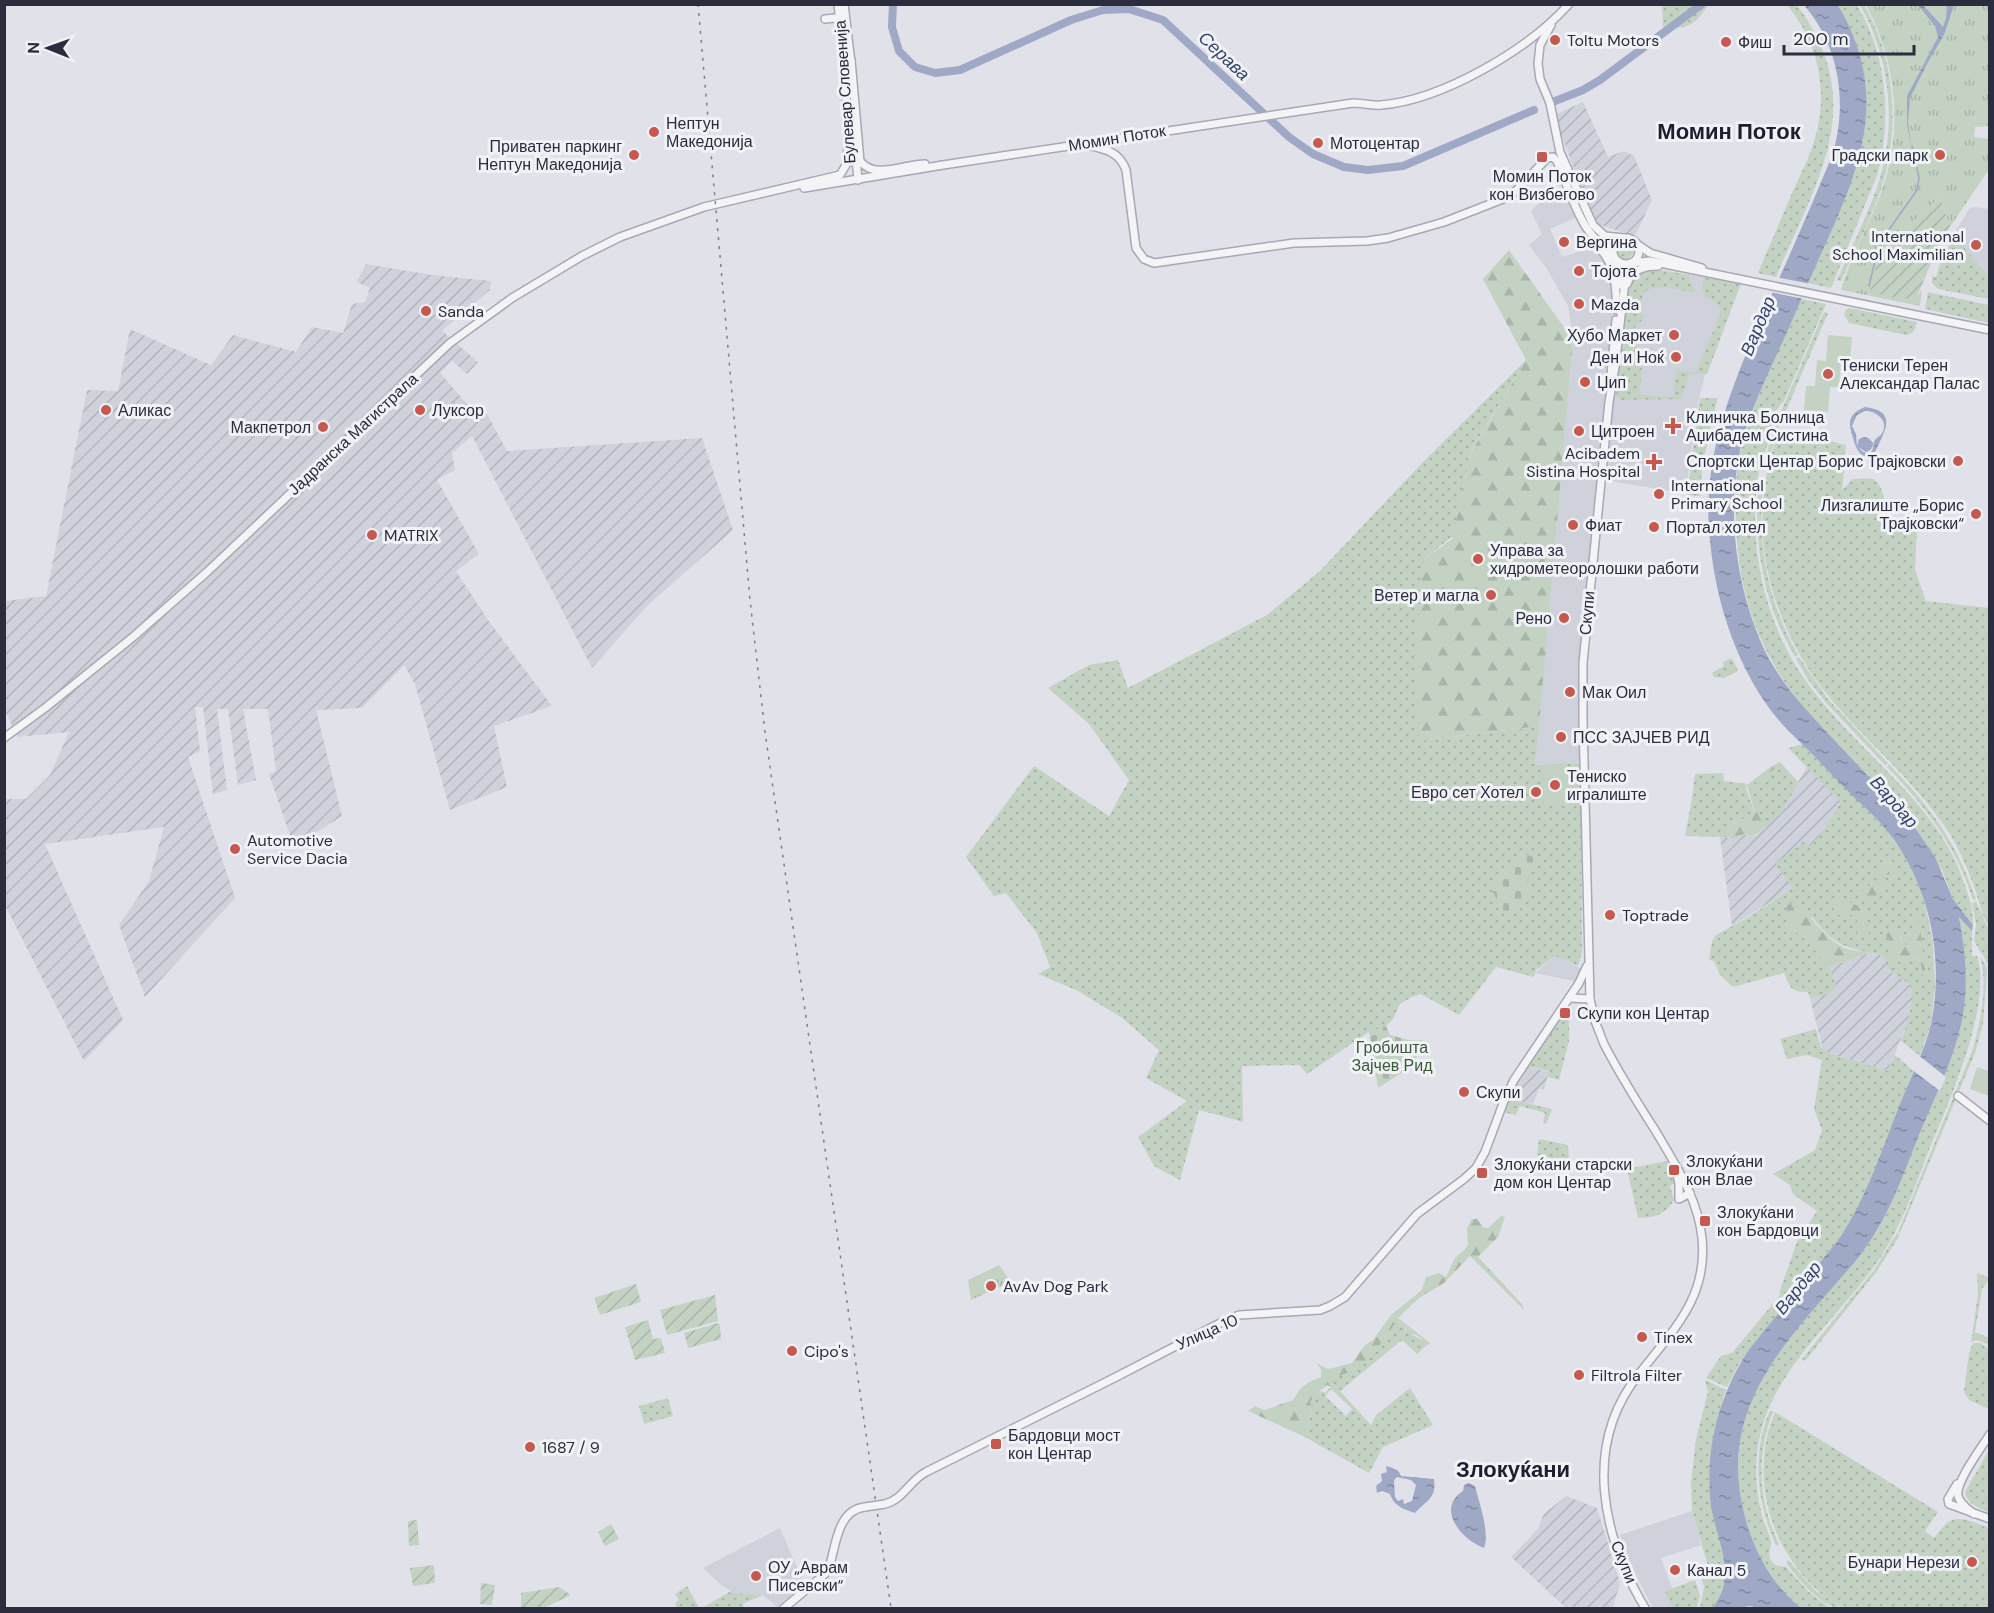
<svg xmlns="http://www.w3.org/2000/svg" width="1994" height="1613" font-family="'DM Sans',sans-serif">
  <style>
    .built { fill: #cfd1db }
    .industrial { fill: url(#industrial-furrows) }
    .grass { fill: url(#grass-dots); fill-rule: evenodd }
    .forest { fill: url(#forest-firs) }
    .cemetery { fill: url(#cemetery-stones) }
    .park { fill: url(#park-tufts) }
    .garden { fill: url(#garden-furrows) }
    .pitch { fill: #c3d2c3 }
    .water { fill: url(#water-ripples); fill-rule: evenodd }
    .pier { fill: #e1e2e9 }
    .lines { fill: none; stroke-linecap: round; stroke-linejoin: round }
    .stream { stroke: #9fa9c6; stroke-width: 1.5 }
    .river { stroke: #9fa9c6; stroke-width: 8 }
    .minor-casing { stroke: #a7a8b3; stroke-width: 10 }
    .minor { stroke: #f4f4f7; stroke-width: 7 }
    .rail { stroke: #7c7f91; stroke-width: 1.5; stroke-dasharray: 3 6; stroke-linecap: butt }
    .minor-bridge-casing { stroke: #a7a8b3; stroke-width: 10; stroke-linecap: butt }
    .minor-bridge { stroke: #f4f4f7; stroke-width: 7 }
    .poi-dot { fill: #c5584f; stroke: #f1f2f6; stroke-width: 2 }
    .labels { text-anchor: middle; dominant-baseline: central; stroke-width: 6; stroke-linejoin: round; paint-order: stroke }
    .poi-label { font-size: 16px; fill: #2b2d3f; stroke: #f1f2f6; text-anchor: start }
    .street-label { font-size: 16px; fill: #2b2d3f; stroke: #f1f2f6 }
    .park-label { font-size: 16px; fill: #395a3a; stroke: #f1f2f6 }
    .water-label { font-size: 18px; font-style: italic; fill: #374471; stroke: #f1f2f6 }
    .district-label { font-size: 22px; font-weight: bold; fill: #1d1f30; stroke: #f1f2f6 }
  </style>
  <defs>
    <pattern id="industrial-furrows" width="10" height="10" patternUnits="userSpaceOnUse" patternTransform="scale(1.5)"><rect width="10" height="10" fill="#cfd1db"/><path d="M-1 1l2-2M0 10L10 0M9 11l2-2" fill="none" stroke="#b2b4bd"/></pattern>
    <pattern id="grass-dots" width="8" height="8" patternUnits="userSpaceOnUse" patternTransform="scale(1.5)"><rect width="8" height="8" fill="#c3d2c3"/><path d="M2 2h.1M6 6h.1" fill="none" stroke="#a8b5a9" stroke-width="1.8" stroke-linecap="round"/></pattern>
    <pattern id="forest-firs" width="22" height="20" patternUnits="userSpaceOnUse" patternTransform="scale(1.5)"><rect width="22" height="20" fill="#c3d2c3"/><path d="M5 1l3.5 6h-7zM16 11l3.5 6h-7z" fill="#a8b5a9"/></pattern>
    <pattern id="cemetery-stones" width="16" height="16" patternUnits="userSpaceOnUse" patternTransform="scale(1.5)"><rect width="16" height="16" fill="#c3d2c3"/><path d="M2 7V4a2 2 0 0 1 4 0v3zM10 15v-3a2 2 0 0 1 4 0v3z" fill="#a8b5a9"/></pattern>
    <pattern id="park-tufts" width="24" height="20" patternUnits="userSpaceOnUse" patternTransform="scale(1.5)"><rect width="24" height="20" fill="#c3d2c3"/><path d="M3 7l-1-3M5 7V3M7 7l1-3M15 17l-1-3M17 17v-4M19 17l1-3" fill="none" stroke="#a8b5a9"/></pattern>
    <pattern id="garden-furrows" width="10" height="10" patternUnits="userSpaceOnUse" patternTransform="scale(1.5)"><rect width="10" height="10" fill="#c3d2c3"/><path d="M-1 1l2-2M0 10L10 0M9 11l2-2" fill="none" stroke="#a8b5a9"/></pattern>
    <pattern id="water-ripples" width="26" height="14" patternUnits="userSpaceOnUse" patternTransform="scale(1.5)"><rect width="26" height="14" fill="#9fa9c6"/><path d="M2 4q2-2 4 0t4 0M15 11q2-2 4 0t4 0" fill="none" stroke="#828aa2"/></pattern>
  </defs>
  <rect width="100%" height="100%" fill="#e1e2e9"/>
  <g class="built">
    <path d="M 1565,191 L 1577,217 L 1550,229 L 1562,257 L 1597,246 L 1607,262 L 1626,312 L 1629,283 L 1648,268 L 1741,283 L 1710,366 L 1707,374 L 1705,375 L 1699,398 L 1686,490 L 1683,493 L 1603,480 L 1584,639 L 1584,763 L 1535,765 L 1573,340 L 1568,306 L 1547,269 L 1529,245 L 1542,234 L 1531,211 L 1539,203 Z"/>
    <path d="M 1974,207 L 1989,209 L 1989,276 L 1966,250 L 1955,232 L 1970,208 Z"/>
    <path d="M 1555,956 L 1584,970 L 1578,982 L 1535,973 Z"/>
    <path d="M 1692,1511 L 1701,1545 L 1661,1558 L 1672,1588 L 1665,1591 L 1672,1608 L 1653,1608 L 1630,1564 L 1620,1535 Z"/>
    <path d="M 780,1528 L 806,1588 L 783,1608 L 778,1608 L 763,1595 L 734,1593 L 720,1584 L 703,1568 Z"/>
  </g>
  <g class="industrial">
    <path d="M 1583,102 L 1608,157 L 1624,151 L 1634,156 L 1652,200 L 1636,234 L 1628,234 L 1597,224 L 1593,220 L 1554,115 Z"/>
    <path d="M 366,264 L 432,275 L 491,281 L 490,290 L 442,331 L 478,362 L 467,374 L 452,361 L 440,373 L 473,411 L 487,414 L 507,451 L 702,438 L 733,530 L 648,605 L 592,668 L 472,436 L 452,453 L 455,470 L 437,480 L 479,554 L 456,571 L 488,620 L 552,706 L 494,726 L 507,787 L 450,810 L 415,684 L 404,665 L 362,708 L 316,710 L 342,816 L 294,847 L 269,774 L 276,771 L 268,709 L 243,709 L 256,780 L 238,785 L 228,709 L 217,709 L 227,790 L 213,794 L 203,707 L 195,707 L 200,751 L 188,757 L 235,898 L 145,997 L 119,925 L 149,881 L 164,827 L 45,844 L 123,1020 L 84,1061 L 5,905 L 5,799 L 26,799 L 50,775 L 69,732 L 18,737 L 5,711 L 5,601 L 46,596 L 87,390 L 118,391 L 130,329 L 211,365 L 233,335 L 296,352 L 312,327 L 343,333 L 352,304 L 365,302 L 370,288 L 357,282 Z"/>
    <path d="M 1807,766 L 1841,802 L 1819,837 L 1809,847 L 1793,888 L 1732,926 L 1720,837 L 1731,838 L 1748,834 L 1754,836 L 1782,812 Z"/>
    <path d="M 1869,953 L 1882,955 L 1889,970 L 1911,985 L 1913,1002 L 1910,1016 L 1888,1071 L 1828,1053 L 1823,1050 L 1810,998 L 1830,993 L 1835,986 L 1830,967 Z"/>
    <path d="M 1527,1066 L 1549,1072 L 1544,1090 L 1539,1088 L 1533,1104 L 1509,1099 Z"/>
    <path d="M 1566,1496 L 1597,1508 L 1620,1583 L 1613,1608 L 1566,1608 L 1511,1557 L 1537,1530 L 1544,1514 Z"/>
  </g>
  <g class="grass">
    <path d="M 1662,5 L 1663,4 L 1708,5 C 1694,27 1688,28 1663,28 Z"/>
    <path d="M 1787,5 L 1797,5 C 1870,104 1817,180 1776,277 L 1758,273 C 1769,246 1781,220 1792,193 C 1800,175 1810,157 1815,138 C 1829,91 1818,42 1787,5 Z"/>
    <path d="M 1838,5 L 1857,5 C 1887,56 1892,116 1878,173 L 1831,288 L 1808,283 C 1850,187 1898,107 1838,5 Z"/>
    <path d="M 1860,5 L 1864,5 C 1894,56 1900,122 1884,179 C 1874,214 1856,247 1841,281 L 1837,280 C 1852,246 1869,213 1880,178 C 1897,122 1889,55 1860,5 Z"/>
    <path d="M 1955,231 L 1966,250 L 1989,276 L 1989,299 L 1938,289 L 1932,283 L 1932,276 L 1936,277 L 1942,258 L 1955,236 L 1953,235 Z"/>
    <path d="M 1629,241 L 1634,247 C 1635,255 1629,258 1623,261 L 1618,257 C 1616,247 1622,245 1629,241 Z"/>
    <path d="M 1648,268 L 1689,275 L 1694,293 C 1683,291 1650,280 1643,295 C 1641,300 1642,308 1641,314 L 1644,315 L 1644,318 L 1633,329 L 1626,333 L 1624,328 C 1628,302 1620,279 1648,268 Z"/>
    <path d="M 1704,277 L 1741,283 L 1707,374 L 1689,374 L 1681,399 L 1621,400 L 1616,396 L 1622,347 L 1636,332 L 1639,331 L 1636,366 L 1642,367 L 1639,395 L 1673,397 L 1676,371 L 1696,372 L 1720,315 C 1722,301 1712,302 1703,294 L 1702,288 Z"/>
    <path d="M 1928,292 L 1989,305 L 1989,323 L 1925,309 Z"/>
    <path d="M 1801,299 L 1826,304 L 1784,401 L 1774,413 L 1774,423 L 1760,469 L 1737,467 C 1749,408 1777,353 1801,299 Z"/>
    <path d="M 1849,308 L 1917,322 C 1915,329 1914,334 1906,335 L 1849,323 L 1844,315 L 1846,310 Z"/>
    <path d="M 1824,312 L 1828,313 L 1779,427 L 1766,469 L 1762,469 L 1776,423 Z"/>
    <path d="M 1526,360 L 1471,451 L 1453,536 L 1424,559 L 1419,741 L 1539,726 L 1535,765 L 1581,763 L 1582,952 L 1578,966 L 1555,956 L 1536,970 L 1534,977 L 1496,967 L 1459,1015 L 1421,994 L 1412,997 L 1400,1004 L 1393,1019 L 1386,1026 L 1369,1032 L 1307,1074 L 1299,1065 L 1242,1066 L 1243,1122 L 1199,1110 L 1180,1180 L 1154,1166 L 1138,1137 L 1187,1101 L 1146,1078 L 1159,1050 L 1121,1017 L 1076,990 L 1038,974 L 1050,967 L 1037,933 L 1006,893 L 994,896 L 966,857 L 1034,766 L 1109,816 L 1129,780 L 1089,724 L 1048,688 L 1089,665 L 1118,660 L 1128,688 L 1267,615 L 1320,571 L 1424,461 Z"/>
    <path d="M 1700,398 L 1718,398 L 1711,424 L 1704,458 L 1692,456 Z"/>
    <path d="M 1780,429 L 1846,445 L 1843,465 L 1844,471 L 1842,490 L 1853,479 C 1858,479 1866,478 1872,479 C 1884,482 1888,513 1887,522 L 1917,528 L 1915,570 L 1926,601 L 1989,608 L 1989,927 C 1982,915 1979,902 1975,889 C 1966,865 1956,840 1940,820 C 1908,775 1865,740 1830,698 C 1782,641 1753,561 1765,486 C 1767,466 1773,447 1780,429 Z"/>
    <path d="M 1691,466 L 1702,467 L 1700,496 L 1687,495 Z"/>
    <path d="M 1737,470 L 1759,471 C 1747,542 1763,618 1803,677 C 1823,706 1848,731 1872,756 C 1909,793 1946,830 1963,880 C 1968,894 1974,910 1973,925 L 1953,899 L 1942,870 L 1824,730 C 1750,654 1730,574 1737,470 Z"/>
    <path d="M 1758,495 L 1762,495 C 1758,551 1770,606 1798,655 L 1795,657 C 1766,608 1754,551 1758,495 Z"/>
    <path d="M 1799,657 L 1828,699 L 1888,763 L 1885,765 L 1827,704 L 1809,681 L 1796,659 Z"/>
    <path d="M 1732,658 L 1738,671 L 1724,678 L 1714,677 L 1712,673 L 1724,666 L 1723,662 Z"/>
    <path d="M 1803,744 L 1884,827 L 1909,861 L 1923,893 L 1933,943 L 1935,987 L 1931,1023 L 1920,1056 L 1901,1041 C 1908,1021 1914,1006 1911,985 L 1889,970 L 1882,955 C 1846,948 1835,947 1812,917 L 1790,928 L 1803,937 L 1830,967 L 1836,986 L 1830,993 L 1810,998 L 1808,992 C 1791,992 1790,988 1784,973 L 1733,987 L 1720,975 L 1714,961 L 1709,960 L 1712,941 L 1716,935 L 1747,918 L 1793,888 L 1775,864 L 1803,842 L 1810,846 L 1819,837 L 1841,802 L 1788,748 ZM 1916,916 L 1923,976 L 1920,962 L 1914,958 L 1909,960 L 1888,953 L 1892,946 L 1901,936 L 1902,943 L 1910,947 L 1911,933 Z"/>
    <path d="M 1889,764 C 1931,808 1956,841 1976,899 L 1973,900 C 1957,847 1925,806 1887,767 Z"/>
    <path d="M 1779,765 L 1797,785 L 1782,812 L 1764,828 L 1748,787 Z"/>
    <path d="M 1723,773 L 1724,781 L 1748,784 L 1746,788 L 1755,814 L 1729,825 L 1727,837 L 1685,836 L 1692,798 L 1695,774 Z"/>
    <path d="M 1976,901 L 1989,930 L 1989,966 L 1974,941 L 1976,924 L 1972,904 Z"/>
    <path d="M 1959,916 L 1972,931 L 1972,956 L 1977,956 C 1994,1003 1946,1109 1927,1155 C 1914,1189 1902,1224 1882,1255 C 1847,1309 1784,1359 1764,1421 C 1754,1452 1754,1484 1762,1515 C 1764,1524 1769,1532 1771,1541 C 1772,1547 1768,1552 1770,1559 L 1775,1565 L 1786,1567 L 1809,1592 L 1830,1608 L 1801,1608 C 1771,1583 1754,1551 1744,1513 C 1721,1421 1770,1359 1826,1294 C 1843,1275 1861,1256 1875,1234 C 1893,1204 1904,1171 1917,1139 C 1932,1102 1953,1064 1961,1024 C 1969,987 1965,952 1959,916 Z"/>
    <path d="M 1980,956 L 1987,968 L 1987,974 L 1983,1024 L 1975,1053 L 1900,1233 L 1898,1232 L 1973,1049 C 1981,1019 1988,985 1980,956 Z"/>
    <path d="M 1569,1003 L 1569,1041 L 1559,1080 L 1548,1077 L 1549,1071 L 1527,1066 Z"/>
    <path d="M 1816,1029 L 1821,1047 L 1828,1053 L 1888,1071 L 1895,1055 L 1914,1071 C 1891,1127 1873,1190 1839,1239 L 1750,1348 L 1739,1364 L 1727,1387 L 1706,1378 L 1721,1356 L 1732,1353 L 1781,1294 L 1779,1293 L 1797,1242 L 1817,1211 L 1793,1194 L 1790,1185 L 1773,1174 L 1815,1150 L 1822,1130 L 1814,1109 L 1822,1060 L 1807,1055 L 1787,1059 L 1780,1039 Z"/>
    <path d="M 1509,1099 L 1552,1109 L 1546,1124 L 1543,1123 L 1545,1113 L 1520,1106 L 1516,1115 L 1503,1112 Z"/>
    <path d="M 1539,1139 L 1568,1145 L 1569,1162 L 1537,1155 Z"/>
    <path d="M 1667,1161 L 1676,1182 L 1670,1186 L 1674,1200 C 1665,1215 1654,1218 1638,1218 L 1627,1169 Z"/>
    <path d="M 1897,1233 L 1900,1235 L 1877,1271 L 1805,1361 L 1802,1359 L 1874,1270 Z"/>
    <path d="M 1977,1273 L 1990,1278 L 1982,1289 L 1975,1332 L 1989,1338 L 1989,1345 L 1977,1340 L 1971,1342 L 1978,1294 Z"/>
    <path d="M 1397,1321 L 1405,1326 L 1405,1330 L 1425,1342 L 1426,1346 L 1417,1354 L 1402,1340 L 1340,1391 L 1371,1425 L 1376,1415 L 1410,1388 L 1433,1425 L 1383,1447 L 1369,1473 L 1305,1437 L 1312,1408 L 1310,1402 L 1314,1395 L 1322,1391 L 1325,1393 L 1331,1387 L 1329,1383 L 1335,1377 L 1355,1369 L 1364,1356 L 1376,1350 ZM 1331,1389 L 1352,1409 L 1346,1416 L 1325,1396 Z"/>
    <path d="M 1973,1343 L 1980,1343 L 1989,1349 L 1989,1409 L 1969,1400 L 1964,1392 L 1969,1353 Z"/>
    <path d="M 1705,1380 L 1726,1390 C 1715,1423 1708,1456 1710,1491 C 1711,1522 1731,1556 1723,1587 C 1721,1595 1716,1602 1713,1608 L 1700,1608 L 1704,1587 L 1699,1569 L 1708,1566 L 1692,1511 L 1691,1482 L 1696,1439 L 1708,1392 Z"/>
    <path d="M 668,1398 L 673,1416 L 644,1424 L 639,1406 Z"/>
    <path d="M 1770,1410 L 1773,1412 C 1756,1455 1758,1501 1779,1544 L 1776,1546 C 1757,1503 1751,1455 1770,1410 Z"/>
    <path d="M 1775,1412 L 1938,1512 L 1925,1531 L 1934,1538 C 1938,1534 1942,1527 1947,1523 C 1958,1513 1978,1524 1989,1528 L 1989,1608 C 1957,1609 1925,1608 1893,1608 C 1878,1608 1861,1611 1847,1608 C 1835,1607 1821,1594 1813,1586 C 1767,1542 1750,1471 1775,1412 Z"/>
    <path d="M 1989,1450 L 1989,1512 C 1979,1508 1967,1504 1965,1492 Z"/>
    <path d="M 1788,1560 L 1816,1591 L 1841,1608 C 1822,1609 1796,1577 1786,1562 Z"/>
    <path d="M 1695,1580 L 1700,1596 L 1697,1608 L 1672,1608 L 1665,1591 Z"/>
    <path d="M 687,1586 L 699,1608 L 677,1608 L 675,1603 L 679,1600 L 675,1594 Z"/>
    <path d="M 731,1591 L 734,1593 L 763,1595 L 742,1604 L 744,1608 L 702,1608 Z"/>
  </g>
  <g class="forest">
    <path d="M 1509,250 L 1573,340 L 1539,726 L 1419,741 L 1414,657 L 1424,559 L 1452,539 L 1471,452 L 1526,360 L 1483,279 Z"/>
    <path d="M 1780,762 L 1798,782 L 1797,785 L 1779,766 L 1749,787 L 1764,828 L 1753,836 C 1746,833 1741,834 1735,839 L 1727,837 L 1729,825 L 1755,814 L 1747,785 L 1770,767 Z"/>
    <path d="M 1888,855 L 1900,873 L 1895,875 L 1892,873 L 1880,878 L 1878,870 L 1886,869 L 1882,862 Z"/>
    <path d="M 1873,880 L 1887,884 L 1885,891 L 1878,894 L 1870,900 L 1858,892 L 1867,889 Z"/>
    <path d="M 1842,900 C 1865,905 1868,915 1869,936 L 1857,935 L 1859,924 L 1853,915 L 1844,916 L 1835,914 L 1832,902 Z"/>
    <path d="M 1795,901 C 1810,915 1826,940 1845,948 C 1852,951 1862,951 1869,953 L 1830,967 L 1803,937 L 1790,928 L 1785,918 L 1787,905 Z"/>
    <path d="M 1916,913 L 1921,935 L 1926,978 L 1923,976 L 1920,961 L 1914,958 L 1905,964 L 1893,960 L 1888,953 L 1892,946 L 1886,935 L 1890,930 L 1899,933 L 1902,943 L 1910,947 L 1911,933 Z"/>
    <path d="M 1501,1216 L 1505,1217 L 1498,1237 L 1478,1257 L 1522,1304 L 1524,1310 L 1470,1256 L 1444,1283 L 1419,1298 L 1398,1318 L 1430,1343 L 1426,1346 C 1424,1339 1415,1332 1408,1334 L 1405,1326 L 1397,1321 L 1376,1350 L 1365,1356 L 1367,1363 L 1360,1363 C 1353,1374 1338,1373 1330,1383 L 1331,1387 L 1327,1385 L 1314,1396 L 1310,1402 L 1312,1407 L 1305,1437 L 1248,1411 L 1255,1406 L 1264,1410 L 1293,1400 L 1300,1389 L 1309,1382 L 1321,1377 L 1321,1369 L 1316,1363 L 1328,1369 L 1352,1363 L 1364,1346 L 1373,1340 L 1391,1315 L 1422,1290 L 1426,1277 L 1439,1273 L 1446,1277 L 1455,1258 L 1466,1248 L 1468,1244 L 1467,1228 L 1472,1219 L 1477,1219 L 1484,1228 L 1488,1228 Z"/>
  </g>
  <g class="cemetery">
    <path d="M 1521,853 L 1536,858 L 1526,885 L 1533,893 L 1521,908 L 1507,919 L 1491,888 L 1501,874 L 1513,868 Z"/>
    <path d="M 1386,1026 L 1390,1035 L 1409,1040 L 1428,1041 L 1408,1069 L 1378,1088 L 1369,1032 Z"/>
  </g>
  <g class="park">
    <path d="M 1866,5 L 1989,5 L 1989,126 L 1975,127 L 1974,137 L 1989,139 L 1988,171 L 1950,227 L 1939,195 L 1930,208 L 1928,208 L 1883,249 L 1878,259 L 1916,299 L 1922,289 L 1920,306 L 1841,290 C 1851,254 1871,222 1883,187 C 1903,127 1896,60 1866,5 Z"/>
    <path d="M 999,1265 L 1011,1282 L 971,1300 L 968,1280 Z"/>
  </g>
  <g class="garden">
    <path d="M 1939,195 L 1950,227 L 1938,247 L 1916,299 L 1892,297 L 1870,292 L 1878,259 L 1882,249 L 1928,208 L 1930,208 Z"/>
    <path d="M 636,1284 L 641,1302 L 600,1315 L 594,1298 Z"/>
    <path d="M 715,1295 L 718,1321 L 667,1335 L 660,1310 Z"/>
    <path d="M 648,1320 L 653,1339 L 661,1338 L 665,1353 L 635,1360 L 625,1327 Z"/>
    <path d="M 718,1323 L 720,1325 L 721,1339 L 688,1348 L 684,1333 Z"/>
    <path d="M 417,1520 L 419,1545 L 409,1546 L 408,1521 Z"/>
    <path d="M 611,1524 L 619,1539 L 605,1546 L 598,1532 Z"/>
    <path d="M 434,1565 L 435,1580 L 434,1583 L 413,1586 L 410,1568 Z"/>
    <path d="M 481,1583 L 495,1585 L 492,1605 L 480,1604 Z"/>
    <path d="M 559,1587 L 571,1595 L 544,1608 L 521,1608 L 521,1593 Z"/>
  </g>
  <g class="pitch">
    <path d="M 1828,335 L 1852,337 L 1850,362 L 1841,361 L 1839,387 L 1830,387 L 1828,412 L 1804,410 L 1806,386 L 1815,386 L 1817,360 L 1826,361 Z"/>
    <path d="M 1568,764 L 1567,806 L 1544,805 L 1543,765 Z"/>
    <path d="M 1977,1067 L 1989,1071 L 1989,1096 L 1970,1089 Z"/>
  </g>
  <g class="water">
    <path d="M 1804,5 L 1838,5 C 1891,95 1861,167 1821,254 C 1808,283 1796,312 1783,341 C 1768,374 1752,407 1742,442 C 1725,509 1736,589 1765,651 C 1783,687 1810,714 1837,743 C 1861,769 1885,794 1909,819 L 1935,857 L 1953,899 L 1973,925 L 1972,931 L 1959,917 C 1966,953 1969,990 1961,1025 C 1952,1065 1932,1102 1917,1140 C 1904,1172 1893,1205 1874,1235 C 1861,1257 1843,1275 1826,1295 C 1769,1360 1721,1421 1744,1513 C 1754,1552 1771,1583 1801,1608 L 1758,1608 L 1750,1606 L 1739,1608 L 1713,1608 C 1716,1602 1721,1595 1723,1588 C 1730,1560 1715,1532 1711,1506 C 1704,1450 1719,1394 1750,1348 L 1839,1239 C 1868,1196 1883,1145 1903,1097 C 1913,1073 1925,1049 1931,1024 C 1945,956 1929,879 1883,826 C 1873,814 1860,804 1849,792 C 1833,777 1819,760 1803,745 C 1796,738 1788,731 1782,724 C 1739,675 1716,605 1710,541 C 1700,452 1737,374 1772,294 C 1793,248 1813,202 1832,156 C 1848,104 1840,47 1804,5 Z"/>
    <path d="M 1918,5 L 1923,5 L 1943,27 L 1946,18 L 1947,5 L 1954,5 L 1944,35 L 1928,62 L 1910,98 L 1908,121 L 1911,147 L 1907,124 L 1907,96 L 1938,37 L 1935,26 Z"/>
    <path d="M 1865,407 C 1901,411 1882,435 1875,453 C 1862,463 1856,449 1853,438 C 1848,422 1848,414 1865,407 ZM 1865,411 C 1875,410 1890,421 1882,433 C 1881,436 1877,437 1875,440 C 1872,445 1875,448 1870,453 L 1863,452 L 1858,447 L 1866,452 C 1871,450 1873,448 1873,443 C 1869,437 1865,436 1859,439 L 1857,446 L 1856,434 L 1852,426 L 1857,415 Z"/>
    <path d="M 1386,1466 C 1393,1468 1399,1469 1401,1476 L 1434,1479 C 1437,1498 1426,1501 1415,1513 C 1403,1509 1394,1506 1390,1494 L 1382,1491 L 1377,1493 L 1376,1486 L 1382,1481 L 1381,1474 L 1387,1472 ZM 1397,1477 L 1411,1480 L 1416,1485 L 1412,1501 L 1404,1504 L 1403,1499 L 1398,1501 L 1395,1497 L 1394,1480 Z"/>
    <path d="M 1469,1483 L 1475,1486 C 1479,1502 1490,1533 1484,1548 C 1462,1540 1435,1509 1463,1491 L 1464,1485 Z"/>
  </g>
  <g class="pier">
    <path d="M 1776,277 L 1811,284 L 1804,299 L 1770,292 Z"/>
    <path d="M 1917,1054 L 1946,1077 L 1940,1091 L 1911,1069 Z"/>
  </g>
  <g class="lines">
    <path class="stream" d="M 1869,286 L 1876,257 L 1888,231 L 1917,190 L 1919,178 L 1912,146"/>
    <g class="river">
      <path d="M 893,4 L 892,27 L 899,51 L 915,67 L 935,73 L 960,70 L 1071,20 L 1103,10 L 1129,9 L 1163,20 L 1289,137 L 1313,154 L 1344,167 L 1368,170 L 1403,166 L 1534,110"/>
      <path d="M 1550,103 L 1583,90 L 1600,80 L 1702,4"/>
    </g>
    <g class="minor-casing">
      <g id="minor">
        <path d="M 838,4 L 845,67 L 848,148"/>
        <path d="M 844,4 L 851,63"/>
        <path d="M 825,19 L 835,18 L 841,23"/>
        <path d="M 1551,25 L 1540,45 L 1538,64 L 1540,79 L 1550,103 L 1560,152 L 1593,225 L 1605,236 L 1624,238"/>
        <path d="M 851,60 L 860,161 C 874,180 905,164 925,164"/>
        <path d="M 1087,145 C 1104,149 1119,151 1126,170 L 1136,248 L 1144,259 L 1154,263 L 1294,243 L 1367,241 L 1388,238 L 1444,222 L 1508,197 L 1518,189 L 1547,158 L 1553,157 L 1557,161 C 1566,182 1574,208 1586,227 C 1601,251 1622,249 1620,285"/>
        <path d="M 856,158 L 858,180"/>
        <path d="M 804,188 L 943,165 L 1353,103 C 1362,103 1371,106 1381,105 C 1442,100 1528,50 1569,4"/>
        <circle cx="1626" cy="251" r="13"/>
        <path d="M 1595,242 C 1617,267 1615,280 1617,310"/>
        <path d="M 1638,245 L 1650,253 L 1702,268"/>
        <path d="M 1627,284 C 1632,270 1643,266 1658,266"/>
        <path d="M 1611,375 L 1616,320"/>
        <path d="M 4,738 L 45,708 L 133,637 L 207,572 L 450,343 L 512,298 L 582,256 L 620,237 L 704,207 L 840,175 L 846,165 L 848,146"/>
        <path d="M 1569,998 L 1590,999"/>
        <path d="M 1958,1096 L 1990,1121"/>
        <path d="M 1677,1174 L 1679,1184 L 1679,1199 L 1690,1193"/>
        <path d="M 1957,1484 L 1948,1499 L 1949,1504 L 1990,1519"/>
        <path d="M 885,1504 C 904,1499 909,1481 926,1472 L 1118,1376 L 1222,1322 L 1239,1315 L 1320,1310 L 1330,1306 L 1345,1297 L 1417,1214 L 1464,1179 L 1476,1168 L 1485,1152 L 1504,1101 L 1514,1080 L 1579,983 L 1587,966"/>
        <path d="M 1974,1514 C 1968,1509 1960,1504 1958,1496 C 1955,1482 1982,1447 1990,1434"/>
        <path d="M 784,1608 L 825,1574 L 829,1568 C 836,1546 837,1510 865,1507"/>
        <path d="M 1645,1608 C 1602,1536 1582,1445 1639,1374 C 1673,1330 1708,1298 1702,1238 C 1698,1198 1675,1164 1655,1130 C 1637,1102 1619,1073 1604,1044 L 1595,1021 L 1590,999 L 1583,722 L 1583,663 L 1609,402 L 1615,367 L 1626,273 L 1631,263 L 1650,261 L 1990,330"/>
      </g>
    </g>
    <use href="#minor" class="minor"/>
    <path class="rail" d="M 698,4 L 750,600 L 765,732 L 891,1608"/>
    <g class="minor-bridge-casing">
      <path id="minor-bridge" d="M 865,1507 L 885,1504"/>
    </g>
    <use href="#minor-bridge" class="minor-bridge"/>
  </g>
  <g class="poi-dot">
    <circle cx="1555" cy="40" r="6"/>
    <circle cx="1726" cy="42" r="6"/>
    <circle cx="654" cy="132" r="6"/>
    <circle cx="1318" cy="143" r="6"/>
    <circle cx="634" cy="155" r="6"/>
    <circle cx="1940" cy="155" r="6"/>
    <rect x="1536" y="151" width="12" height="12" rx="3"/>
    <circle cx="1564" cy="242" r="6"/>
    <circle cx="1976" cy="245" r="6"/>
    <circle cx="1579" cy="271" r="6"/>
    <circle cx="1579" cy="304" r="6"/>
    <circle cx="426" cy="311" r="6"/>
    <circle cx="1674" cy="335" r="6"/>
    <circle cx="1676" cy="357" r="6"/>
    <circle cx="1828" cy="374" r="6"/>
    <circle cx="1585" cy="382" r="6"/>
    <circle cx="106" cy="410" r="6"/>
    <circle cx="420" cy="410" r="6"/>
    <path d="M1670 417h6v6h6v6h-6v6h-6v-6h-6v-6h6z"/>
    <circle cx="323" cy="427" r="6"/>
    <circle cx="1579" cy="431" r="6"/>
    <circle cx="1958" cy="461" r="6"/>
    <path d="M1651 453h6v6h6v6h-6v6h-6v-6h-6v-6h6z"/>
    <circle cx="1659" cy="494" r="6"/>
    <circle cx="1976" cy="514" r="6"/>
    <circle cx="1573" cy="525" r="6"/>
    <circle cx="1654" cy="527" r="6"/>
    <circle cx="372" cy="535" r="6"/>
    <circle cx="1478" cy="559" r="6"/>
    <circle cx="1491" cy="595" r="6"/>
    <circle cx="1564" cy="618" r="6"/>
    <circle cx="1570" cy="692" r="6"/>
    <circle cx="1561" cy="737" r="6"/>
    <circle cx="1555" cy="785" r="6"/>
    <circle cx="1536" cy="792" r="6"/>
    <circle cx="235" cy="849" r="6"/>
    <circle cx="1610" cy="915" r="6"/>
    <rect x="1559" y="1007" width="12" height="12" rx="3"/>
    <circle cx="1464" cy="1092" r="6"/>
    <rect x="1668" y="1164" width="12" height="12" rx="3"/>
    <rect x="1476" y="1167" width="12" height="12" rx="3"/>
    <rect x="1699" y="1215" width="12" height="12" rx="3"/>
    <circle cx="991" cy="1286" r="6"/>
    <circle cx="1642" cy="1337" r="6"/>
    <circle cx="792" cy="1351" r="6"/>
    <circle cx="1579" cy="1375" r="6"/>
    <rect x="990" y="1438" width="12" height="12" rx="3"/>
    <circle cx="530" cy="1447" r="6"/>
    <circle cx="1972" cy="1562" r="6"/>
    <circle cx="1675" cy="1570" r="6"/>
    <circle cx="756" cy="1576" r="6"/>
  </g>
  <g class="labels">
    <g class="poi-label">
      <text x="1567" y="40">Toltu Motors</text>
      <text x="1738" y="42">Фиш</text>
      <text x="666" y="123">Нептун<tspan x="666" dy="18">Македонија</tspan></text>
      <text x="1330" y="143">Мотоцентар</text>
      <text x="622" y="146" text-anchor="end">Приватен паркинг<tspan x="622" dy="18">Нептун Македонија</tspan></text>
      <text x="1928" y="155" text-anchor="end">Градски парк</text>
      <text x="1542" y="176" text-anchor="middle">Момин Поток<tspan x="1542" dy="18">кон Визбегово</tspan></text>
      <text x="1964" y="236" text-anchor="end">International<tspan x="1964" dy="18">School Maximilian</tspan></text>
      <text x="1576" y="242">Вергина</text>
      <text x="1591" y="271">Тојота</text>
      <text x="1591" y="304">Mazda</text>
      <text x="438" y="311">Sanda</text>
      <text x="1662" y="335" text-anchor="end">Хубо Маркет</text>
      <text x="1664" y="357" text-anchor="end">Ден и Ноќ</text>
      <text x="1840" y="365">Тениски Терен<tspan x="1840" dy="18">Александар Палас</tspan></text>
      <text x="1597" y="382">Џип</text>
      <text x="118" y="410">Аликас</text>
      <text x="432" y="410">Луксор</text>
      <text x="1686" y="417">Клиничка Болница<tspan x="1686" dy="18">Аџибадем Систина</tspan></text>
      <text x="311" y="427" text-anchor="end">Макпетрол</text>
      <text x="1591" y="431">Цитроен</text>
      <text x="1640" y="453" text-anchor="end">Acibadem<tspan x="1640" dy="18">Sistina Hospital</tspan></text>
      <text x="1946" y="461" text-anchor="end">Спортски Центар Борис Трајковски</text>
      <text x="1671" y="485">International<tspan x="1671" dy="18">Primary School</tspan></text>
      <text x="1964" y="505" text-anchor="end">Лизгалиште „Борис<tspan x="1964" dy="18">Трајковски“</tspan></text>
      <text x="1585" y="525">Фиат</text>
      <text x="1666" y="527">Портал хотел</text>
      <text x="384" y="535">MATRIX</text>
      <text x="1490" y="550">Управа за<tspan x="1490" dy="18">хидрометеоролошки работи</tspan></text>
      <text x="1479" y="595" text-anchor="end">Ветер и магла</text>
      <text x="1552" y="618" text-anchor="end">Рено</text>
      <text x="1582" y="692">Мак Оил</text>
      <text x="1573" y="737">ПСС ЗАЈЧЕВ РИД</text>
      <text x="1567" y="776">Тениско<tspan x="1567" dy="18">игралиште</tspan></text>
      <text x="1524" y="792" text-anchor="end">Евро сет Хотел</text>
      <text x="247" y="840">Automotive<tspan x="247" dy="18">Service Dacia</tspan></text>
      <text x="1622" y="915">Toptrade</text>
      <text x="1577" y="1013">Скупи кон Центар</text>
      <text x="1476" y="1092">Скупи</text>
      <text x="1686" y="1161">Злокуќани<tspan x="1686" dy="18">кон Влае</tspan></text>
      <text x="1494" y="1164">Злокуќани старски<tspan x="1494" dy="18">дом кон Центар</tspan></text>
      <text x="1717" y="1212">Злокуќани<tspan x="1717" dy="18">кон Бардовци</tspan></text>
      <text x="1003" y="1286">AvAv Dog Park</text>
      <text x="1654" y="1337">Tinex</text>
      <text x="804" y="1351">Cipo's</text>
      <text x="1591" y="1375">Filtrola Filter</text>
      <text x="1008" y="1435">Бардовци мост<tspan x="1008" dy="18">кон Центар</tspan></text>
      <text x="542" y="1447">1687 / 9</text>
      <text x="1960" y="1562" text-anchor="end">Бунари Нерези</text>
      <text x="768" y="1567">ОУ „Аврам<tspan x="768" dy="18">Писевски“</tspan></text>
      <text x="1687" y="1570">Канал 5</text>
    </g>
    <g class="street-label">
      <text transform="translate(845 92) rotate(-94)">Булевар Словенија</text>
      <text transform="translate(1117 138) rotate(-9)">Момин Поток</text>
      <text transform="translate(353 434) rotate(-43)">Јадранска Магистрала</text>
      <text transform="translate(1587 613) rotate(-85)">Скупи</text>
      <text transform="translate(1207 1332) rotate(-24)">Улица 10</text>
      <text transform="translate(1624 1562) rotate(68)">Скупи</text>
    </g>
    <g class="park-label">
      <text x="1392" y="1047">Гробишта<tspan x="1392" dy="18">Зајчев Рид</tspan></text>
    </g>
    <g class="water-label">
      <text transform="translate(1224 56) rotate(43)">Серава</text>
      <text transform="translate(1758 326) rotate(-67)">Вардар</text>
      <text transform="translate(1894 802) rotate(49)">Вардар</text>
      <text transform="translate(1798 1288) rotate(-51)">Вардар</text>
    </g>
    <g class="district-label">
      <text x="1729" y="131">Момин Поток</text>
      <text x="1513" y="1469">Злокуќани</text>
    </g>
  </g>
  <rect width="1994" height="1613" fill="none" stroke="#2b2d3f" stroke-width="12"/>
  <g transform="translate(48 48) rotate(271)" stroke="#f1f2f6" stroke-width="4.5" paint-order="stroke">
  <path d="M0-4.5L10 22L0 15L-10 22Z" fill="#2b2d3f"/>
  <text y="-9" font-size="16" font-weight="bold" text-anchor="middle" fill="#2b2d3f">N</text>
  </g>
  <path d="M1784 45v9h130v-9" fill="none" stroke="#2b2d3f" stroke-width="3"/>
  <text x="1793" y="45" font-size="18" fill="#2b2d3f" stroke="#f1f2f6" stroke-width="4.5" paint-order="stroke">200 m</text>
</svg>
